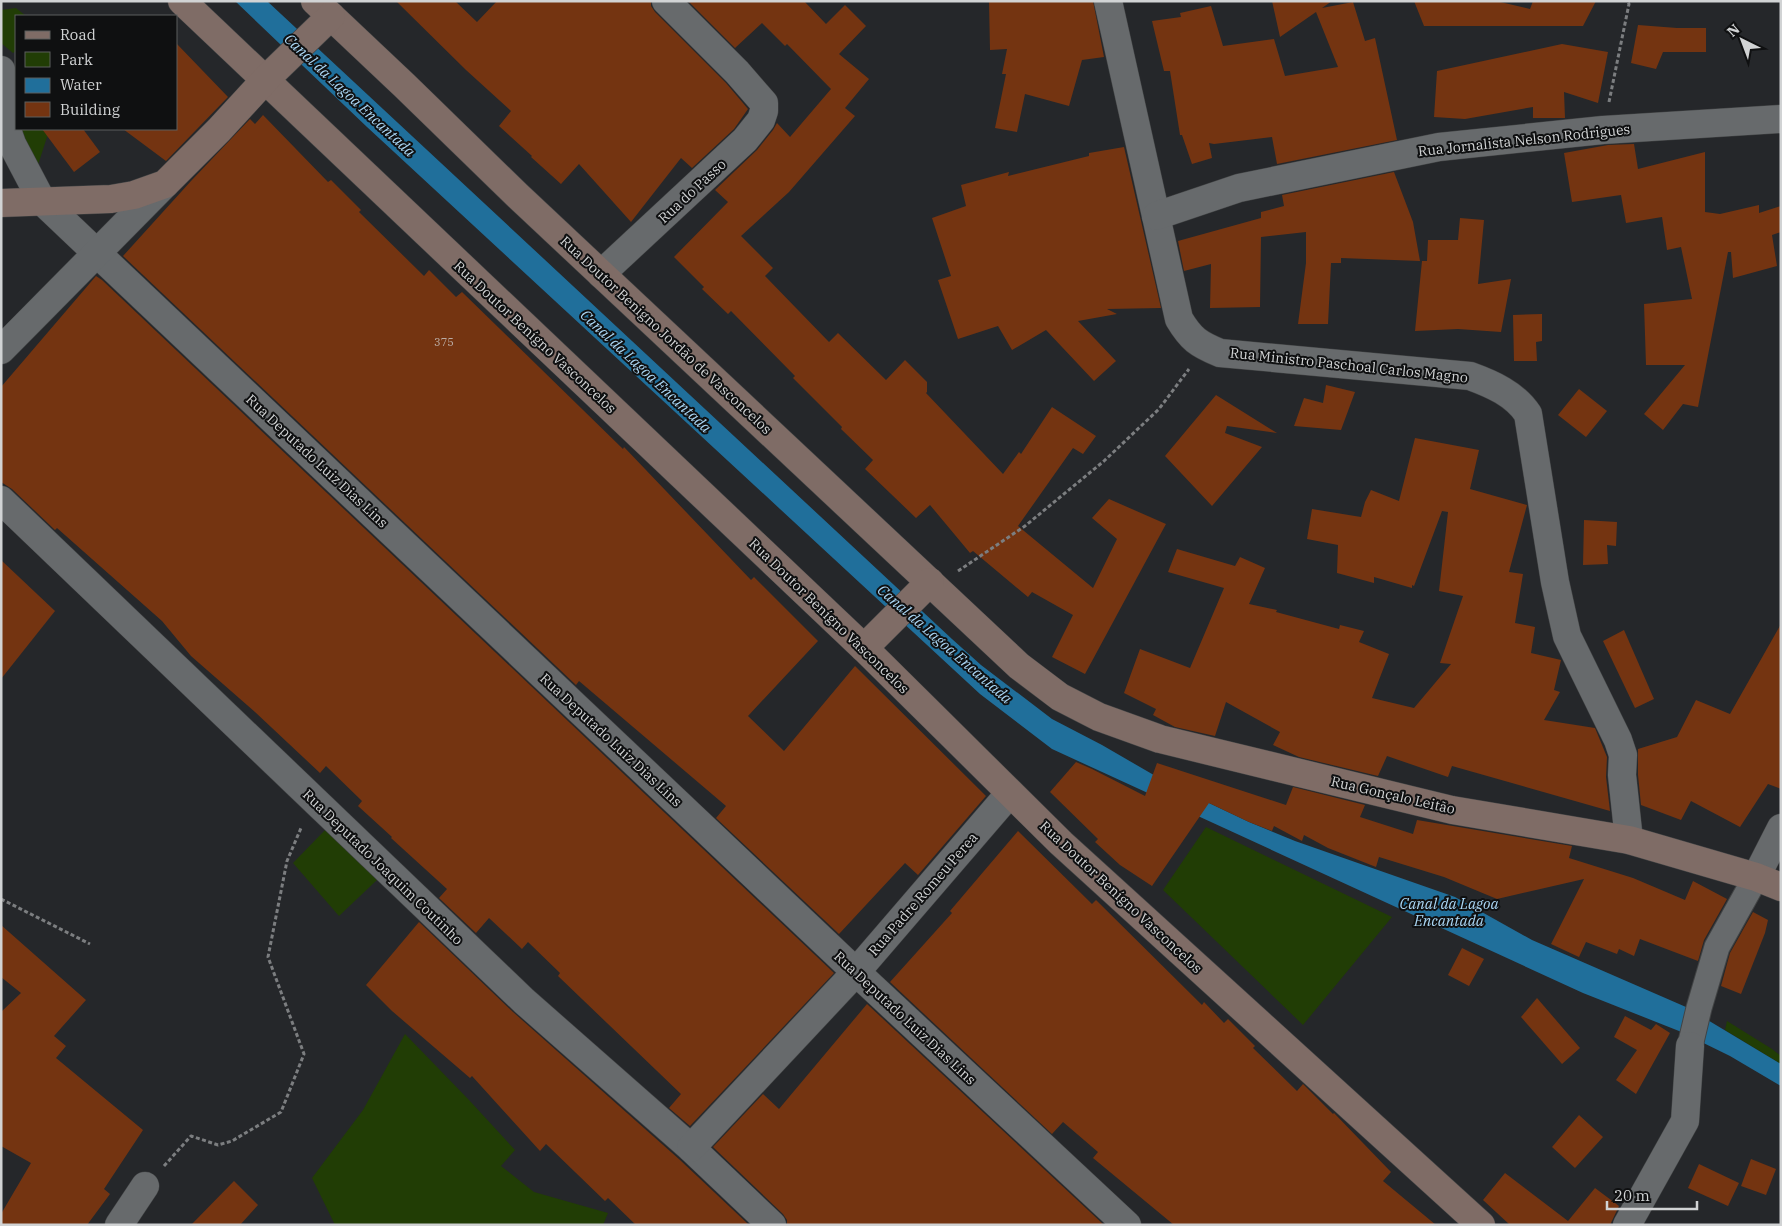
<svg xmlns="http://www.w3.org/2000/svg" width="1782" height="1226" font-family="'IBM Plex Serif',serif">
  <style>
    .green { fill: #213d05 }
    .water { fill: #206f9b }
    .building { fill: #743411 }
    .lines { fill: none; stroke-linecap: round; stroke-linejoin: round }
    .pedestrian-casing { stroke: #414344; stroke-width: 27 }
    .minor-casing { stroke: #414344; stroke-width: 29 }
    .secondary-casing { stroke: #414344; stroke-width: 29 }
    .path { stroke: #7c7e80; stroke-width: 3; stroke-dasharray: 4 2.5; stroke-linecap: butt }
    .pedestrian { stroke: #676a6c; stroke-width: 25 }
    .minor { stroke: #676a6c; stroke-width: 28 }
    .secondary { stroke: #7f6c66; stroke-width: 28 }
    .labels { text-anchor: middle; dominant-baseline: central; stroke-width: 4; stroke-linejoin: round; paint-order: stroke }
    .number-label { font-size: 11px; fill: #baaba3 }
    .street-label { font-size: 14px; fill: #d1d3d4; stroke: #0f1011 }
    .water-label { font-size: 15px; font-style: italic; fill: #aad6f4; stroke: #0f1011 }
  </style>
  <rect width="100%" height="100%" fill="#25272a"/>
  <g class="green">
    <path d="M 16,8 L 26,16 L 16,16 L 16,51 L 13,53 L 1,43 L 1,10 Z"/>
    <path d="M 19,129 L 58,129 L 47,137 L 38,165 Z"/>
    <path d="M 328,827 L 377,880 L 339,916 L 293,863 Z"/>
    <path d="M 1206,827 L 1392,917 L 1303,1025 L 1163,890 Z"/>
    <path d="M 1727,1021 L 1772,1049 L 1781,1056 L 1781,1064 L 1725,1030 Z"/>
    <path d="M 405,1034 L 469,1100 L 515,1150 L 501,1166 L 534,1192 L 608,1213 L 603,1225 L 335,1225 L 312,1178 L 363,1110 Z"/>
  </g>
  <path class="water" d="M 235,1 L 267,1 L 952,639 L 981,665 L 1052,719 L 1102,745 L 1171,785 L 1249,822 L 1295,841 L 1455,897 L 1532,940 L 1686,1007 L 1781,1064 L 1781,1086 L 1730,1056 L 1679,1031 L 1583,993 L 1052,749 L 980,694 L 367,127 Z"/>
  <g class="building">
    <path d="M 396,1 L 455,1 L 477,22 L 497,1 L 651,1 L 651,6 L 655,12 L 726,83 L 748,109 L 734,129 L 692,168 L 681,158 L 631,222 L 579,164 L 561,184 L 531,157 L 532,156 L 499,126 L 511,111 L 466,70 Z"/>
    <path d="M 688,1 L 804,1 L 826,24 L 845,5 L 866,26 L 839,54 L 869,79 L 845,108 L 855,116 L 789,192 L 741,236 L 773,268 L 765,276 L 829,342 L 838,333 L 886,380 L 905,360 L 927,382 L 927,392 L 926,393 L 1003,474 L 1019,452 L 1021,454 L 1052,407 L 1096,436 L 1083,454 L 1073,448 L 1018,526 L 1093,588 L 1117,539 L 1092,518 L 1109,499 L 1166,524 L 1085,674 L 1052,657 L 1073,615 L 1032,592 L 1028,597 L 973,551 L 970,553 L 930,505 L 916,518 L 865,469 L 873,460 L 841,429 L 842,427 L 793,378 L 795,376 L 731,311 L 728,314 L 702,289 L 704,287 L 674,257 L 728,202 L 715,190 L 757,150 L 773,130 L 777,123 L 790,137 L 831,89 L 787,44 L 785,46 L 762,23 L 735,48 Z"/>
    <path d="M 989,1 L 1093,1 L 1104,57 L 1082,60 L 1069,106 L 1025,94 L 1017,132 L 995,128 L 1006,74 L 1002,74 L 1007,49 L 990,50 Z"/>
    <path d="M 1272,1 L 1332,1 L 1322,8 L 1353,2 L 1365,41 L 1375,38 L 1397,140 L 1277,164 L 1272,137 L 1214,144 L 1209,143 L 1212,158 L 1192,164 L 1182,135 L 1180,135 L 1170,71 L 1164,71 L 1152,21 L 1181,17 L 1180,13 L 1211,6 L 1223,46 L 1274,39 L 1285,76 L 1338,67 L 1316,12 L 1280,37 Z"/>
    <path d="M 1414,1 L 1496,1 L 1530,9 L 1533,1 L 1596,1 L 1583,26 L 1424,26 Z"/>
    <path d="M 1638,25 L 1677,28 L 1706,28 L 1706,52 L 1663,52 L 1656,69 L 1631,63 Z"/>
    <path d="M 176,43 L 228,97 L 166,161 L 123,129 L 176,129 Z"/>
    <path d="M 1562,44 L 1608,52 L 1598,103 L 1564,92 L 1565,118 L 1533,118 L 1533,107 L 1465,119 L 1434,117 L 1437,71 Z"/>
    <path d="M 263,115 L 328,182 L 331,180 L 361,210 L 359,212 L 424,276 L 429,270 L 456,297 L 462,292 L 623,449 L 624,447 L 751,580 L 754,577 L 818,641 L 748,716 L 784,751 L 855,666 L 986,796 L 918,875 L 905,863 L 839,934 L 716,818 L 726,806 L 579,681 L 576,685 L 123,256 L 191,181 L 250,119 L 255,124 Z"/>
    <path d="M 42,129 L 83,129 L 100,152 L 74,172 Z"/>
    <path d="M 1634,144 L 1638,169 L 1705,152 L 1705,212 L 1720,214 L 1759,205 L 1759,213 L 1781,206 L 1781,232 L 1772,235 L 1777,266 L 1733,278 L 1731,252 L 1728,252 L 1698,407 L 1683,404 L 1663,430 L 1644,414 L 1685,365 L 1646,365 L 1644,304 L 1692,299 L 1681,247 L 1667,250 L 1662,217 L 1626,223 L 1621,195 L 1572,202 L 1564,153 L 1608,145 Z"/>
    <path d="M 1124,147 L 1161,308 L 1107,309 L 1117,314 L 1078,321 L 1116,361 L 1094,381 L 1046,330 L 1012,350 L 998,326 L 958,339 L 938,280 L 951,276 L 932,218 L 966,206 L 961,185 L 1009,172 L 1008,176 L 1089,156 L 1089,153 Z"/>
    <path d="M 1394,172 L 1413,222 L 1420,261 L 1341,258 L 1341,263 L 1331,263 L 1328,324 L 1298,324 L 1306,263 L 1306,232 L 1261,237 L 1260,307 L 1210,308 L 1211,264 L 1184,271 L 1178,241 L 1261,218 L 1261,212 L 1284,206 L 1282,195 Z"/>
    <path d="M 1460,218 L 1484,220 L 1478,284 L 1511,279 L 1501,332 L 1458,329 L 1415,331 L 1422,261 L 1427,261 L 1428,240 L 1458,240 Z"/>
    <path d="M 96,276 L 102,280 L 834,973 L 690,1126 L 669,1108 L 681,1094 L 558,976 L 560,973 L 528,942 L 522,949 L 489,918 L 476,933 L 439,898 L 447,889 L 391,838 L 392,837 L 358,806 L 362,801 L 326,766 L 320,773 L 255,712 L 191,656 L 162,621 L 57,528 L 55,530 L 12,489 L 1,482 L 1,387 Z"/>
    <path d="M 1542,314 L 1542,341 L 1536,342 L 1537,361 L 1514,361 L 1513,315 Z"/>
    <path d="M 1326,385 L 1355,392 L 1341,430 L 1294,426 L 1304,398 L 1323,403 Z"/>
    <path d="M 1579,389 L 1607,411 L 1586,437 L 1558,415 Z"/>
    <path d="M 1216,395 L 1277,433 L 1227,426 L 1225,433 L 1262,447 L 1212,506 L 1165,456 Z"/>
    <path d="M 1415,438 L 1479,450 L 1470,489 L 1527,505 L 1509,572 L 1523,574 L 1515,623 L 1535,627 L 1531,653 L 1561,660 L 1554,690 L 1560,692 L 1544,720 L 1595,728 L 1607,757 L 1606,777 L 1610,811 L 1452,766 L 1448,777 L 1387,756 L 1378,776 L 1299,757 L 1273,745 L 1280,732 L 1226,702 L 1215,736 L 1175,727 L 1153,715 L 1156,709 L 1124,693 L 1140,649 L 1190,668 L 1224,588 L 1168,572 L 1177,549 L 1235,566 L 1240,557 L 1265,568 L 1249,604 L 1277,610 L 1276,612 L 1339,629 L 1340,625 L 1364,631 L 1359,642 L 1389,654 L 1372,698 L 1414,708 L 1451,664 L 1440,663 L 1463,596 L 1439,591 L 1448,512 L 1442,511 L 1414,586 L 1412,585 L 1412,588 L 1374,577 L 1374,583 L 1337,573 L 1338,545 L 1307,539 L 1312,509 L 1361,517 L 1365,502 L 1371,490 L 1399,501 Z"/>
    <path d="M 1584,520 L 1617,522 L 1616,546 L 1607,545 L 1608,564 L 1583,565 Z"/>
    <path d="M 1,560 L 55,611 L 1,679 Z"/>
    <path d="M 1781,624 L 1781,789 L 1768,784 L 1740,827 L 1691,801 L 1681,820 L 1641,805 L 1638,775 L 1638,749 L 1677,737 L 1696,700 L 1730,714 Z"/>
    <path d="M 1624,630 L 1654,699 L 1635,708 L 1603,641 Z"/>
    <path d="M 1076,762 L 1092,769 L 1145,796 L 1157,763 L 1286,805 L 1293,787 L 1365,805 L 1360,817 L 1413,834 L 1417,820 L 1572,846 L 1569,858 L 1633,878 L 1685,900 L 1693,881 L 1727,899 L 1704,940 L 1698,961 L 1640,939 L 1634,956 L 1619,949 L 1617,954 L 1586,942 L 1579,957 L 1551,944 L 1584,879 L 1497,899 L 1444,877 L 1379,857 L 1376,867 L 1328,848 L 1304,835 L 1302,841 L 1274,826 L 1272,831 L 1249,822 L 1209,803 L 1152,886 L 1120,865 L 1095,842 L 1098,839 L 1050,792 Z"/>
    <path d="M 1018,831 L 1092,904 L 1096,900 L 1202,1005 L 1204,1002 L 1224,1023 L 1228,1019 L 1255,1046 L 1253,1048 L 1297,1091 L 1303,1084 L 1333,1114 L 1334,1113 L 1391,1172 L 1383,1181 L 1436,1225 L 1174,1225 L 1093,1158 L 1098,1152 L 1063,1122 L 1052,1134 L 890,982 L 952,913 L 950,911 Z"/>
    <path d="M 1753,912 L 1768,920 L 1765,933 L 1741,994 L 1721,986 L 1730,953 Z"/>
    <path d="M 419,922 L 513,1012 L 680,1160 L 749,1225 L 636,1225 L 608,1198 L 605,1201 L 546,1144 L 540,1151 L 472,1076 L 470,1078 L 392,1011 L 366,985 Z"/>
    <path d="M 1,925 L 86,1000 L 54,1036 L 66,1046 L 56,1058 L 143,1130 L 104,1189 L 110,1194 L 87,1225 L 1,1225 L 1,1214 L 31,1163 L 1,1146 L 1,1012 L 21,993 L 1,977 Z"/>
    <path d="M 1462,948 L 1484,959 L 1469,986 L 1448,975 Z"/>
    <path d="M 1537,998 L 1580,1048 L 1562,1064 L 1521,1017 Z"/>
    <path d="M 867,1004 L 1104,1225 L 787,1225 L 787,1220 L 783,1214 L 713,1147 L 763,1094 L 779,1109 Z"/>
    <path d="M 1625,1016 L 1651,1030 L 1656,1024 L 1670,1033 L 1636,1094 L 1616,1080 L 1637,1050 L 1614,1037 Z"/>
    <path d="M 1579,1115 L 1603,1137 L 1575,1168 L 1552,1147 Z"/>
    <path d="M 1751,1159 L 1776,1169 L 1766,1195 L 1741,1186 Z"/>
    <path d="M 1699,1164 L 1739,1183 L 1728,1206 L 1688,1188 Z"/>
    <path d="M 1505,1173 L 1568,1221 L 1595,1188 L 1619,1206 L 1610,1225 L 1510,1225 L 1483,1200 Z"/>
    <path d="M 234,1181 L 258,1205 L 240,1225 L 191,1225 Z"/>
  </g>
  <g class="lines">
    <g class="pedestrian-casing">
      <path id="pedestrian" d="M 1690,1046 L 1699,1008 L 1717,947 L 1756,877"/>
    </g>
    <g class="minor-casing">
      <g id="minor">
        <path d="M 1108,1 L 1179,319 C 1191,339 1198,344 1220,353 L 1470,376 C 1492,384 1515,394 1528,414 L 1555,582 L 1567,636 L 1618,740 L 1623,755 L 1622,775 L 1629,840"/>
        <path d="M 1,70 L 5,81 L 4,112 L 7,130 L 12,144 L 42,201 L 82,239 L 856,972 L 1127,1225"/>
        <path d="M 1156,216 L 1239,188 L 1439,147 L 1603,130 L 1781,119"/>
        <path d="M 601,274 L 745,140 L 761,120 L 764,111 L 764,103 L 737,72 L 666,1"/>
        <path d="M 1,350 L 165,184"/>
        <path d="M 1,500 L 524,1001 L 691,1148 L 772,1225"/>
        <path d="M 1756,877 L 1781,828"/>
        <path d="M 691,1148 L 856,972 L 1010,793"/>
        <path d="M 119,1225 L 145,1186"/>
        <path d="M 1627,1225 L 1685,1121 L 1690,1046"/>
      </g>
    </g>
    <g class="secondary-casing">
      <g id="secondary">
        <path d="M 182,1 L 867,651 L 1061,843 L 1481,1225"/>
        <path d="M 315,1 L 405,86 L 517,195 L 1019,666 L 1060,697 L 1099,717 L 1160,739 L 1452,810 L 1629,840 L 1756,877 L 1781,887"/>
        <path d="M 1,203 L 111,199 L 134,195 L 165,184 L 219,130 L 265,80 L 331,16"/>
        <path d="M 864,648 L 930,582"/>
      </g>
    </g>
    <g class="path">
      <path d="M 1609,102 L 1629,4 L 1627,1"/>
      <path d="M 958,571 L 1025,526 L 1104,461 L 1159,409 L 1189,369"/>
      <path d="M 1,899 L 90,944"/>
      <path d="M 164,1166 L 191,1136 L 218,1145 L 232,1141 L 281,1112 L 304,1054 L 268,957 L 287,861 L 301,828"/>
    </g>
    <use href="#pedestrian" class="pedestrian"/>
    <use href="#minor" class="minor"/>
    <use href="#secondary" class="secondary"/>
  </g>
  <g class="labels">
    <g class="number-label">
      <text x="444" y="342">375</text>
    </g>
    <g class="street-label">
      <text transform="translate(1524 140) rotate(-6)">Rua Jornalista Nelson Rodrigues</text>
      <text transform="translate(692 191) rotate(-43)">Rua do Passo</text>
      <text transform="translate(666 335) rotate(43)">Rua Doutor Benigno Jordão de Vasconcelos</text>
      <text transform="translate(535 337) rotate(43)">Rua Doutor Benígno Vasconcelos</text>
      <text transform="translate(1349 365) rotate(6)">Rua Ministro Paschoal Carlos Magno</text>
      <text transform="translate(317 461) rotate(43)">Rua Deputado Luiz Dias Lins</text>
      <text transform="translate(829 616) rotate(44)">Rua Doutor Benígno Vasconcelos</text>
      <text transform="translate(611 740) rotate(43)">Rua Deputado Luiz Dias Lins</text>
      <text transform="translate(1393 795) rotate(13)">Rua Gonçalo Leitão</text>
      <text transform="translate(383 867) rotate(44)">Rua Deputado Joaquim Coutinho</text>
      <text transform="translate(923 894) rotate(-49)">Rua Padre Romeu Perea</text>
      <text transform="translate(1121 897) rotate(43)">Rua Doutor Benígno Vasconcelos</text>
      <text transform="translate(905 1018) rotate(43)">Rua Deputado Luiz Dias Lins</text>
    </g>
    <g class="water-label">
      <text transform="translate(350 95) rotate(43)">Canal da Lagoa Encantada</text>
      <text transform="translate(646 371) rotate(43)">Canal da Lagoa Encantada</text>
      <text transform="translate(945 644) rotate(41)">Canal da Lagoa Encantada</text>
      <text x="1449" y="903">Canal da Lagoa<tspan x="1449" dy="17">Encantada</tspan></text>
    </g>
  </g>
  <rect width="1782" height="1226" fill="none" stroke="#d1d3d4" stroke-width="5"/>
  <rect x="15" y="15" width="162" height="115" fill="#0f1011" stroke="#5d5e5f"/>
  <rect x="25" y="31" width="25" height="8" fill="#7f6c66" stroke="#5d5e5f"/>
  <text x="60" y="40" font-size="15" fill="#d1d3d4">Road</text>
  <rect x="25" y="52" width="25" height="15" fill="#213d05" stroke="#5d5e5f"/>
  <text x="60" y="65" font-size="15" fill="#d1d3d4">Park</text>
  <rect x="25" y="78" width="25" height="15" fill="#206f9b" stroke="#5d5e5f"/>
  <text x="60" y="90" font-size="15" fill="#d1d3d4">Water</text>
  <rect x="25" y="102" width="25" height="15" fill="#743411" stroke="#5d5e5f"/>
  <text x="60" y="115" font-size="15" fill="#d1d3d4">Building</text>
  <g transform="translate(1742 40) rotate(318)" stroke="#0f1011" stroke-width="4" paint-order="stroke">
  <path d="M0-4L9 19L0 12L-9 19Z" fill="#d1d3d4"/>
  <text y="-8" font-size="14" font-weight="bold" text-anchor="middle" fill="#d1d3d4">N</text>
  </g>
  <path d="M1607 1201v8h90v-8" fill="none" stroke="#d1d3d4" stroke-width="2.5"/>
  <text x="1614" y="1201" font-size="15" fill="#d1d3d4" stroke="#0f1011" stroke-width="4" paint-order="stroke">20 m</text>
</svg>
